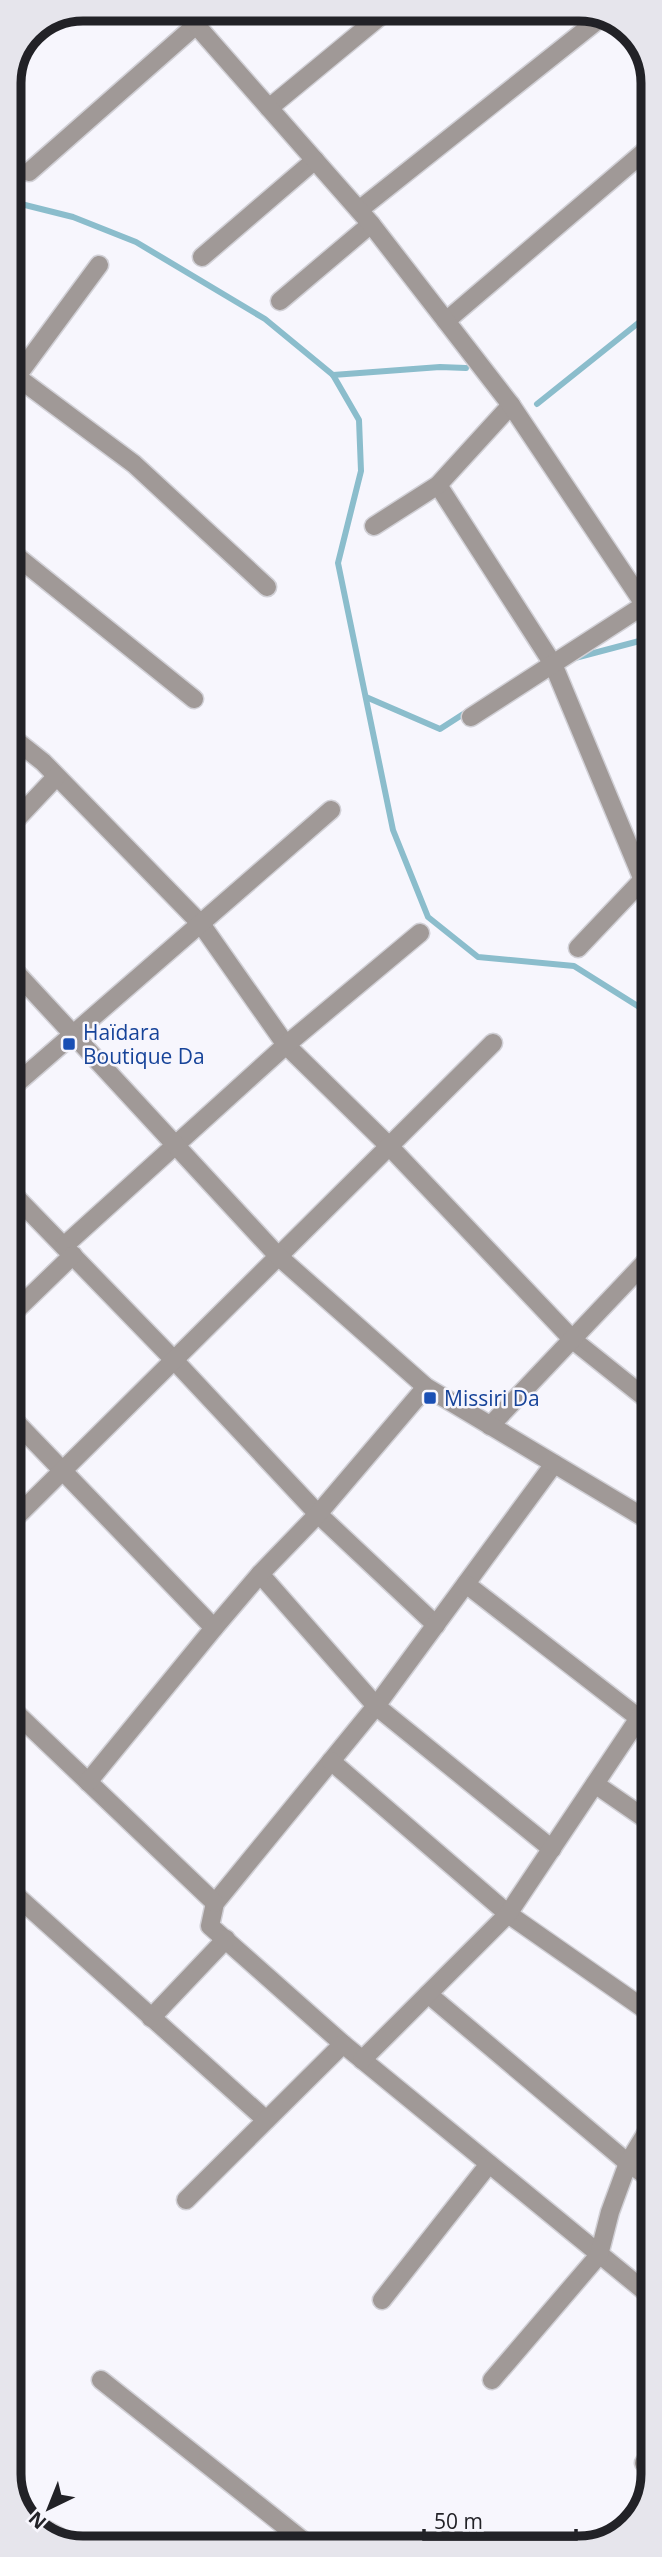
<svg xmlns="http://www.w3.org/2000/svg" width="662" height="2557" font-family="'Open Sans',sans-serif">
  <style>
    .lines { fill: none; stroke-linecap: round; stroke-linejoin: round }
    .stream { stroke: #8bbdcc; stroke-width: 6 }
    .minor-casing { stroke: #d1d0d6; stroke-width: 21 }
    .tertiary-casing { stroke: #d1d0d6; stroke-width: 21 }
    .minor { stroke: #a09997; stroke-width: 18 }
    .tertiary { stroke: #a09997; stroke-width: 18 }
    .transit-dot { fill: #1a4fb4; stroke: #f7f6fd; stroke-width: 2.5 }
    .labels { text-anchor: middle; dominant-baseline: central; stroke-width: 5; stroke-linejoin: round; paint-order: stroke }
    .transit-label { font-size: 21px; fill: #164399; stroke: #f7f6fd; text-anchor: start }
    .rim { fill: none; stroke: #222227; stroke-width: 9 }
  </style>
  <rect width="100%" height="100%" fill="#f7f6fd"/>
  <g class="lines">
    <g class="stream">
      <path d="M 9,201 L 73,217 L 136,242 L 265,319 L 333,375 L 359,420 L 361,471 L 338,563 L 393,830 L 428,917 L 478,957 L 574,966 L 652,1015"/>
      <path d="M 333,375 L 440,367 L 466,368"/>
      <path d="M 537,404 L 652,312"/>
      <path d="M 575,658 L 647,639"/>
      <path d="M 366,697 L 440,729 L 468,711"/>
    </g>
    <g class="minor-casing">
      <g id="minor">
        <path d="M 30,32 L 32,30"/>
        <path d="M 269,108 L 389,9"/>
        <path d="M 29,172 L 196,25"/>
        <path d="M 359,210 L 603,16"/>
        <path d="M 202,257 L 315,160"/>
        <path d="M 280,301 L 371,224"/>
        <path d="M 446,321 L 652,145"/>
        <path d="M 9,371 L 134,464 L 267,587"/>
        <path d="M 9,387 L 99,265"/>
        <path d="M 438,485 L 553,664 L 643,880 L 652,889"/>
        <path d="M 374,526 L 438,485 L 511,405"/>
        <path d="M 9,550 L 194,699"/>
        <path d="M 471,717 L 652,600"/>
        <path d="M 9,735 L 43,762 L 201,924 L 286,1045 L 389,1146 L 573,1340 L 653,1404"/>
        <path d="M 9,827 L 56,777"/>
        <path d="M 578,948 L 652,870"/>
        <path d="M 9,1090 L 331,810"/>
        <path d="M 9,1190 L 174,1360 L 318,1514 L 436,1625"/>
        <path d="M 64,1246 L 286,1045 L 420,933"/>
        <path d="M 10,1316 L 73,1255"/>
        <path d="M 10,1416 L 214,1628"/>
        <path d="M 490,1426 L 652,1255"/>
        <path d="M 554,1464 L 376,1706 L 215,1903 L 210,1926 L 343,2044 L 653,2298"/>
        <path d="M 10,1523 L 493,1043"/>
        <path d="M 260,1574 L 376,1706 L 552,1849"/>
        <path d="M 466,1584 L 653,1729"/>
        <path d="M 10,1720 L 16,1713 L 215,1903"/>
        <path d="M 331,1761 L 508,1914 L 653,2015"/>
        <path d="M 88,1782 L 214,1628 L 260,1574 L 318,1514 L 426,1387"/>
        <path d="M 595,1784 L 653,1824"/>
        <path d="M 10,1890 L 266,2120"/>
        <path d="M 428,1994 L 628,2163 L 653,2180"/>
        <path d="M 151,2018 L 226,1939"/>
        <path d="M 362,2060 L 508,1914 L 653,1697"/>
        <path d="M 186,2200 L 343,2044"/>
        <path d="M 382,2300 L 489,2164"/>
        <path d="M 101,2380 L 311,2547"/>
        <path d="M 492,2380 L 599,2255 L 610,2212 L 628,2163 L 653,2122"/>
        <path d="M 653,2451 L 644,2463 L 653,2470"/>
        <path d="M 28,2520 L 79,2548"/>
      </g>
    </g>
    <g class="tertiary-casing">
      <g id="tertiary">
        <path d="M 182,9 L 371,224 L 511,405 L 652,616"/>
        <path d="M 9,965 L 278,1256 L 426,1387 L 653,1523"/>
      </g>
    </g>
    <use href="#minor" class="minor"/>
    <use href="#tertiary" class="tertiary"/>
  </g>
  <g class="transit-dot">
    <rect x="62" y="1037" width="14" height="14" rx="3.5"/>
    <rect x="423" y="1391" width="14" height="14" rx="3.5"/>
  </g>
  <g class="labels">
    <g class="transit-label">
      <text x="83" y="1032">Haïdara<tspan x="83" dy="24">Boutique Da</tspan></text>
      <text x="444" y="1398">Missiri Da</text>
    </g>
  </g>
  <path d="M0 0H662V2557H0ZM83 21H579A62 62 0 0 1 641 83V2474A62 62 0 0 1 579 2536H83A62 62 0 0 1 21 2474V83A62 62 0 0 1 83 21Z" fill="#e6e5ec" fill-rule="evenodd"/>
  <path class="rim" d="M83 21H579A62 62 0 0 1 641 83V2474A62 62 0 0 1 579 2536H83A62 62 0 0 1 21 2474V83A62 62 0 0 1 83 21Z"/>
  <g transform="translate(49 2508) rotate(223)" stroke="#f7f6fd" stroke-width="5" paint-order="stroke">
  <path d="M0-5L12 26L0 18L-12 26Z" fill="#222227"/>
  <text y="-10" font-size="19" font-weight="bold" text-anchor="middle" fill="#222227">N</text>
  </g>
  <path d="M424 2529v10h152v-10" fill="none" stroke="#222227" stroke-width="3.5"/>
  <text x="434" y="2529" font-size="21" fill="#222227" stroke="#f7f6fd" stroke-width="5" paint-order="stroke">50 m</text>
</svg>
